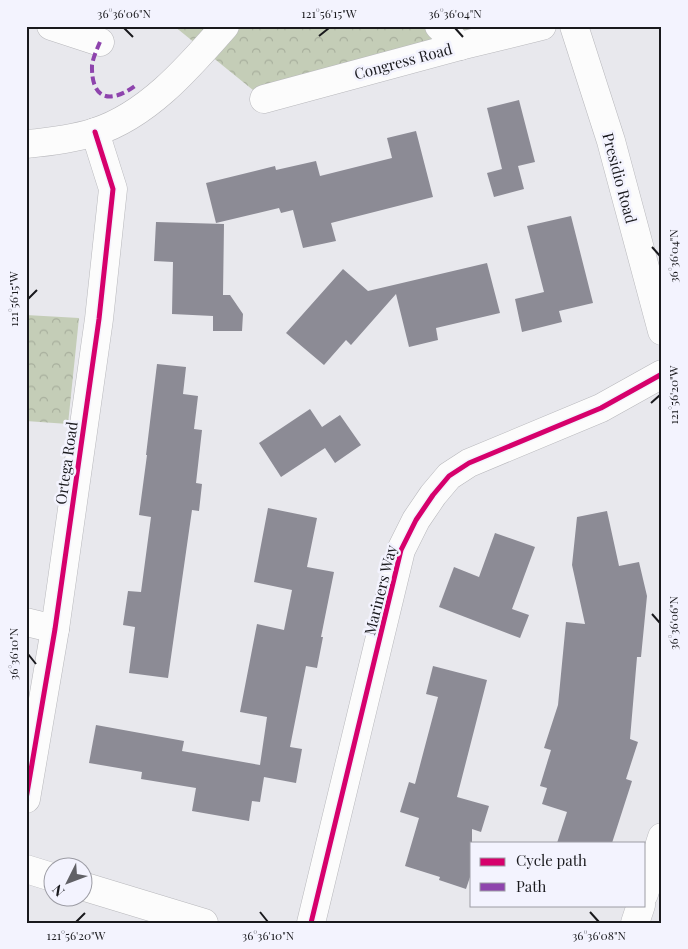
<svg xmlns="http://www.w3.org/2000/svg" width="688" height="949" font-family="'Playfair Display',serif">
  <style>
    .forest { fill: url(#forest-crowns) }
    .building { fill: #8c8b95 }
    .lines { fill: none; stroke-linecap: round; stroke-linejoin: round }
    .minor-casing { stroke: #b8b8bc; stroke-width: 29 }
    .minor { stroke: #fcfcfc; stroke-width: 28 }
    .quiet { stroke: #8e44ad; stroke-width: 4; stroke-dasharray: 8 4; stroke-linecap: butt }
    .cycleway-casing { stroke: #f3f3fe; stroke-width: 8 }
    .cycleway { stroke: #d6006c; stroke-width: 5 }
    .ticks { fill: none; stroke: #19191d; stroke-width: 2 }
    .labels { text-anchor: middle; dominant-baseline: central; stroke-width: 5; stroke-linejoin: round; paint-order: stroke }
    .street-label { font-size: 15px; fill: #19191d; stroke: #f3f3fe }
    .neatline { fill: none; stroke: #19191d; stroke-width: 2 }
    .ticks-label { font-size: 12px; text-anchor: middle; fill: #19191d }
  </style>
  <defs>
    <pattern id="forest-crowns" width="20" height="18" patternUnits="userSpaceOnUse" patternTransform="scale(1.25)"><rect width="20" height="18" fill="#c4cdb7"/><path d="M2 6a3 3 0 1 1 6 0M12 15a3 3 0 1 1 6 0" fill="none" stroke="#a8af9d"/></pattern>
  </defs>
  <rect width="100%" height="100%" fill="#e8e8ed"/>
  <g class="forest">
    <path d="M 174,26 L 542,26 L 264,99 Z"/>
    <path d="M 26,315 L 79,318 L 68,424 L 26,421 Z"/>
  </g>
  <g class="building">
    <path d="M 519,100 L 535,162 L 518,166 L 524,189 L 494,197 L 487,173 L 502,169 L 487,108 Z"/>
    <path d="M 416,131 L 433,197 L 331,223 L 336,241 L 303,248 L 293,210 L 281,213 L 279,208 L 216,223 L 206,183 L 275,166 L 276,170 L 316,161 L 320,176 L 392,158 L 387,138 Z"/>
    <path d="M 571,216 L 593,303 L 559,311 L 562,322 L 522,332 L 515,299 L 544,292 L 527,226 Z"/>
    <path d="M 156,222 L 224,224 L 223,295 L 230,295 L 243,314 L 242,331 L 213,331 L 213,316 L 172,314 L 173,262 L 154,261 Z"/>
    <path d="M 487,263 L 500,313 L 436,328 L 438,340 L 409,347 L 396,294 L 351,345 L 346,340 L 324,365 L 286,333 L 343,269 L 368,291 Z"/>
    <path d="M 157,364 L 186,367 L 183,394 L 198,396 L 194,429 L 202,430 L 196,483 L 202,484 L 199,511 L 192,510 L 168,678 L 129,673 L 135,627 L 123,625 L 128,591 L 141,592 L 151,517 L 139,515 L 147,455 L 146,455 Z"/>
    <path d="M 310,409 L 322,427 L 340,415 L 361,445 L 335,463 L 325,448 L 281,477 L 259,443 Z"/>
    <path d="M 268,508 L 317,518 L 307,567 L 334,572 L 321,637 L 323,637 L 317,668 L 306,666 L 290,747 L 302,749 L 296,783 L 264,777 L 260,802 L 252,801 L 249,821 L 192,811 L 196,788 L 141,779 L 142,772 L 89,763 L 96,725 L 184,741 L 182,751 L 260,765 L 267,717 L 240,712 L 257,624 L 284,630 L 292,590 L 254,582 Z"/>
    <path d="M 607,511 L 619,566 L 639,562 L 647,596 L 641,657 L 637,657 L 630,739 L 638,742 L 626,779 L 632,781 L 612,843 L 557,843 L 567,812 L 542,804 L 547,788 L 540,786 L 551,750 L 544,748 L 558,705 L 566,622 L 585,624 L 572,565 L 577,517 Z"/>
    <path d="M 495,533 L 535,547 L 512,609 L 529,615 L 520,638 L 439,607 L 454,567 L 479,577 Z"/>
    <path d="M 433,666 L 487,680 L 457,797 L 489,806 L 481,832 L 472,829 L 472,871 L 466,889 L 439,880 L 440,877 L 405,866 L 419,818 L 400,812 L 409,782 L 415,784 L 438,697 L 426,694 Z"/>
  </g>
  <g class="lines">
    <g class="minor-casing">
      <g id="minor">
        <path d="M 51,26 L 100,42"/>
        <path d="M 439,26 L 460,46"/>
        <path d="M 574,26 L 611,141 L 662,331"/>
        <path d="M 264,99 L 460,46 L 542,26"/>
        <path d="M 26,144 C 49,142 73,139 95,132 C 148,115 189,67 225,26"/>
        <path d="M 26,622 L 55,629"/>
        <path d="M 26,799 L 55,629 L 99,319 L 113,189 L 95,132"/>
        <path d="M 26,869 L 52,877"/>
        <path d="M 82,886 L 204,923"/>
        <path d="M 644,894 L 662,837"/>
        <path d="M 311,923 L 401,550 L 416,520 L 433,495 L 449,476 L 469,463 L 601,408 L 662,374"/>
        <path d="M 635,923 L 641,905"/>
      </g>
    </g>
    <use href="#minor" class="minor"/>
    <path class="quiet" d="M 100,42 C 97,49 93,58 92,65 C 91,100 110,104 135,86"/>
    <g class="cycleway-casing">
      <g id="cycleway">
        <path d="M 26,799 L 55,629 L 99,319 L 113,189 L 95,132"/>
        <path d="M 311,923 L 401,550 L 416,520 L 433,495 L 449,476 L 469,463 L 601,408 L 662,374"/>
      </g>
    </g>
    <use href="#cycleway" class="cycleway"/>
  </g>
  <path class="ticks" d="M 124,28 L 133,37M 455,28 L 463,37M 319,36 L 329,28M 652,247 L 660,256M 28,299 L 37,290M 651,403 L 660,395M 652,614 L 660,623M 28,654 L 36,664M 260,912 L 268,922M 590,912 L 599,922M 76,922 L 85,913"/>
  <g class="labels">
    <g class="street-label">
      <text transform="translate(403 61) rotate(-15)">Congress Road</text>
      <text transform="translate(620 178) rotate(75)">Presidio Road</text>
      <text transform="translate(66 463) rotate(-82)">Ortega Road</text>
      <text transform="translate(380 590) rotate(-76)">Mariners Way</text>
    </g>
  </g>
  <rect width="688" height="949" fill="none" stroke="#f3f3fe" stroke-width="55"/>
  <rect x="470" y="842" width="175" height="65" fill="#f3f3fe" stroke="#9c9ca4"/>
  <rect x="480" y="858" width="25" height="8" fill="#d6006c" stroke="#9c9ca4"/>
  <text x="516" y="866" font-size="15" fill="#19191d">Cycle path</text>
  <rect x="480" y="883" width="25" height="8" fill="#8e44ad" stroke="#9c9ca4"/>
  <text x="516" y="892" font-size="15" fill="#19191d">Path</text>
  <g transform="translate(68 882) rotate(228)"><circle r="24" fill="#f3f3fe" stroke="#9c9ca4"/>
  <path d="M0-4L9 19L0 12L-9 19Z" fill="#616166"/>
  <text y="-8" font-size="14" font-weight="bold" text-anchor="middle" fill="#19191d">N</text>
  </g>
  <rect x="28" y="28" width="632" height="894" class="neatline"/>
  <g class="ticks-label">
    <text x="124" y="18">36°36'06"N</text>
    <text x="329" y="18">121°56'15"W</text>
    <text x="455" y="18">36°36'04"N</text>
    <text transform="translate(674 256) rotate(-90)" y="4">36°36'04"N</text>
    <text transform="translate(14 299) rotate(-90)" y="4">121°56'15"W</text>
    <text transform="translate(674 395) rotate(-90)" y="4">121°56'20"W</text>
    <text transform="translate(674 623) rotate(-90)" y="4">36°36'06"N</text>
    <text transform="translate(14 654) rotate(-90)" y="4">36°36'10"N</text>
    <text x="76" y="940">121°56'20"W</text>
    <text x="268" y="940">36°36'10"N</text>
    <text x="599" y="940">36°36'08"N</text>
  </g>
</svg>
